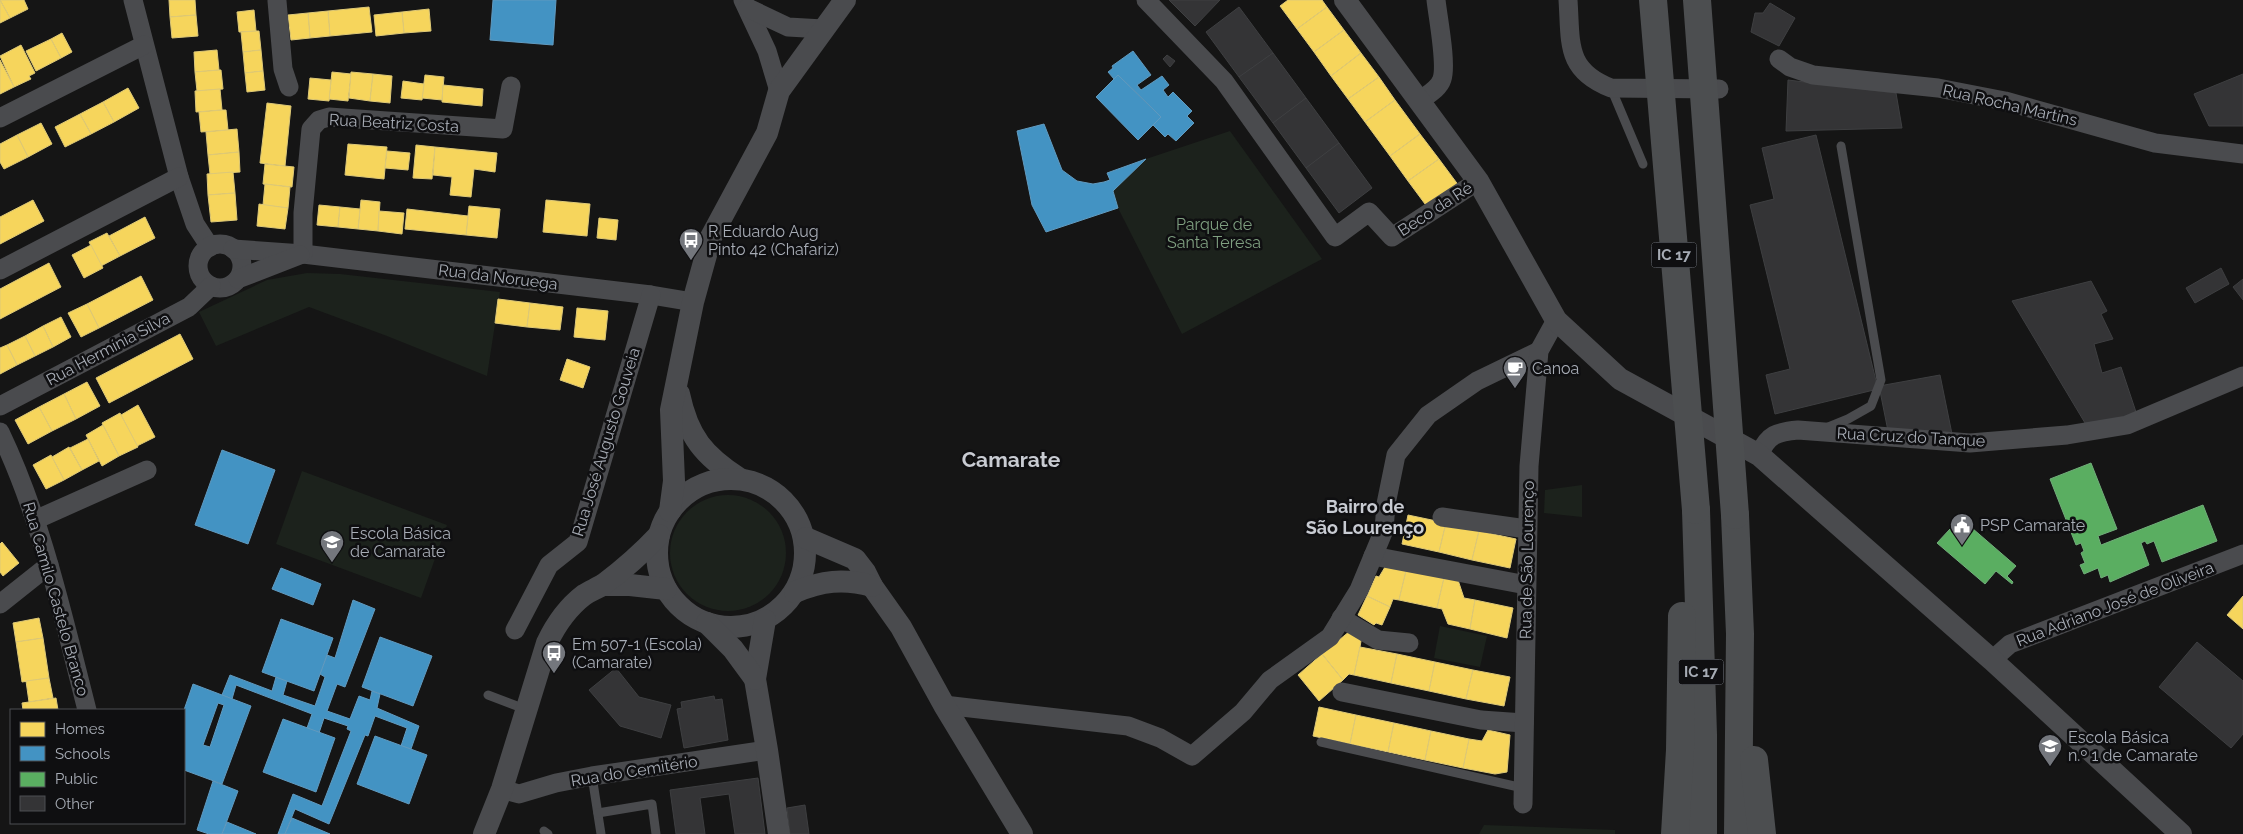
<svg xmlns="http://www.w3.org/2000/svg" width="2243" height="834" font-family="Raleway,sans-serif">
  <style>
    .green { fill: #1c221c }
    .homes { fill: #f6d55c; stroke: #dec977 }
    .schools { fill: #4393c3; stroke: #619abf; fill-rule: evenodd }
    .public { fill: #5aae61; stroke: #71ad7a }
    .building { fill: #343436; stroke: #3e3f41 }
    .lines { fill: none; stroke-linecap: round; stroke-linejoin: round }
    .service { stroke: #4a4b4e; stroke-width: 9 }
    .minor { stroke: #4a4b4e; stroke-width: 19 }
    .tertiary { stroke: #4a4b4e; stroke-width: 22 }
    .trunk { stroke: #4c4e50; stroke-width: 28 }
    .trunk-bridge { stroke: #4c4e50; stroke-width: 28 }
    .labels { text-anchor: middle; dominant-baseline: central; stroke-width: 5; stroke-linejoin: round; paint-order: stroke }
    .shield { fill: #0f0f11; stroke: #797d84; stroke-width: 1 }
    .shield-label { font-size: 15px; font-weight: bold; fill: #a7acb5 }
    .street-label { font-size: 16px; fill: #a7acb5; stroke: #0f0f11 }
    .park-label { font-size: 16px; fill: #7f9f80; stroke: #0f0f11 }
    .poi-label { font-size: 16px; fill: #a7acb5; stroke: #0f0f11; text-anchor: start }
    .neighbourhood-label { font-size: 18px; font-weight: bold; fill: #c8cbd2; stroke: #0f0f11 }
    .district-label { font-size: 21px; font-weight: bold; fill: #c8cbd2; stroke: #0f0f11 }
  </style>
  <rect width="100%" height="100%" fill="#151515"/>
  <g class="green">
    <path d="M 1230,131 L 1322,259 L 1182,334 L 1118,208 L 1113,191 L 1146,159 Z"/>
    <path d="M 307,273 L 340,274 L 500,292 L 487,376 L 387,336 L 309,307 L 216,346 L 199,312 L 267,280 Z"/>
    <path d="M 302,471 L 447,525 L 421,598 L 276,544 Z"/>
    <path d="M 1582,485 L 1582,517 L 1544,513 L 1545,490 Z"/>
    <circle cx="728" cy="553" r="58"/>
    <path d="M 1440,626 L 1487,636 L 1480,667 L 1434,658 Z"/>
    <path d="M 1484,825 L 1615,830 L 1615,834 L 1479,834 Z"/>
  </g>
  <g class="homes">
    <path d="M 0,0 L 24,0 L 28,9 L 10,18 Z"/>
    <path d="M 0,0 L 10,18 L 0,23 Z"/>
    <path d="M 169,0 L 195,0 L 196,15 L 170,17 Z"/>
    <path d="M 1288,0 L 1322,0 L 1327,7 L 1297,29 L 1280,6 Z"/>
    <path d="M 369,7 L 372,32 L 330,36 L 328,11 Z"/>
    <path d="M 1327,7 L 1344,30 L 1314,52 L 1297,29 Z"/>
    <path d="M 429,9 L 431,31 L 404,33 L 402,12 Z"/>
    <path d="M 254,10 L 256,31 L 239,32 L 237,12 Z"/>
    <path d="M 328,11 L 330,36 L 310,38 L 308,13 Z"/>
    <path d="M 402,12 L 404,33 L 376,36 L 374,15 Z"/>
    <path d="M 308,13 L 310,38 L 291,40 L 288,15 Z"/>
    <path d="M 196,15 L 198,36 L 172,38 L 170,17 Z"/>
    <path d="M 1344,30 L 1361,53 L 1331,76 L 1314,52 Z"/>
    <path d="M 256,31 L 259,31 L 261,50 L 243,52 L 241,32 Z"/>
    <path d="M 62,33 L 72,52 L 61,58 L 51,39 Z"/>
    <path d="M 51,39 L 61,58 L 36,71 L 26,51 Z"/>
    <path d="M 21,45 L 35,73 L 29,76 L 31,79 L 14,87 L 0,56 Z"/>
    <path d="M 217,50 L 219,70 L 195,72 L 194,52 Z"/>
    <path d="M 261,50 L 263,71 L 245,73 L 243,52 Z"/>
    <path d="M 1361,53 L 1379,77 L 1348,99 L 1331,76 Z"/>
    <path d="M 0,60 L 14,87 L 0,94 Z"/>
    <path d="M 219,70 L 221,70 L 223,89 L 197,91 L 195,72 Z"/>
    <path d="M 263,71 L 265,90 L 247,92 L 245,73 Z"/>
    <path d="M 332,72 L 351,74 L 348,101 L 329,99 Z"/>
    <path d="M 351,72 L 373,74 L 370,101 L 349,98 Z"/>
    <path d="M 373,74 L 392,76 L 390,103 L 370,101 Z"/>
    <path d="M 425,75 L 444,77 L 442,100 L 422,98 Z"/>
    <path d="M 1379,77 L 1395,100 L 1365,122 L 1348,99 Z"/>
    <path d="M 310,78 L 331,80 L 329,101 L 308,99 Z"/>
    <path d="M 403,81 L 424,84 L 422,100 L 401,98 Z"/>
    <path d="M 443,85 L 483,89 L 482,106 L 442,102 Z"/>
    <path d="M 128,88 L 139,108 L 114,122 L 103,102 Z"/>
    <path d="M 220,89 L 222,110 L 196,112 L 195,91 Z"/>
    <path d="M 1395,100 L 1420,134 L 1390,156 L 1365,122 Z"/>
    <path d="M 103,102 L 114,122 L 91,134 L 80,114 Z"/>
    <path d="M 267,103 L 291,106 L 285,166 L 260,163 Z"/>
    <path d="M 222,110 L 226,110 L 228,130 L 201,132 L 199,112 Z"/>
    <path d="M 80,114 L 91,134 L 65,147 L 55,127 Z"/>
    <path d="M 41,123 L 52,144 L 28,157 L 17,135 Z"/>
    <path d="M 237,129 L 239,152 L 208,155 L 206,132 Z"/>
    <path d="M 1420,134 L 1439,159 L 1408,181 L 1390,156 Z"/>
    <path d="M 17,135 L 28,157 L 4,169 L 0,162 L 0,144 Z"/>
    <path d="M 348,144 L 387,147 L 384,179 L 345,175 Z"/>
    <path d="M 416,145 L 435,147 L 432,179 L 413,178 Z"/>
    <path d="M 435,147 L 497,153 L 495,172 L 474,169 L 471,197 L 450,195 L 452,177 L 433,175 Z"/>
    <path d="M 387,151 L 410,153 L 408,170 L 385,168 Z"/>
    <path d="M 239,152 L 240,172 L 210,174 L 208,155 Z"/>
    <path d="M 1439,159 L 1459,186 L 1428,208 L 1408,181 Z"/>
    <path d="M 265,164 L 294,167 L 292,187 L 263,184 Z"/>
    <path d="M 233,172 L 235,193 L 208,195 L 207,174 Z"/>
    <path d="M 265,184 L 290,187 L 288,208 L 263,205 Z"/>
    <path d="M 235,193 L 237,220 L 211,222 L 208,195 Z"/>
    <path d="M 33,200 L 44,221 L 0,244 L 0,217 Z"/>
    <path d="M 361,200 L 380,202 L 378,231 L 358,229 Z"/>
    <path d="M 546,200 L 590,204 L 587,236 L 543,232 Z"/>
    <path d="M 259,204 L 288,208 L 285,229 L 257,226 Z"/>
    <path d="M 319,205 L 340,207 L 338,227 L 317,225 Z"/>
    <path d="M 469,206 L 500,209 L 497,238 L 466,235 Z"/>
    <path d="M 340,207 L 360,209 L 358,229 L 338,227 Z"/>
    <path d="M 407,209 L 468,216 L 466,235 L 405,229 Z"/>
    <path d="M 379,211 L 404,213 L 402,234 L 378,231 Z"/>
    <path d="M 145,217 L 155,238 L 120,256 L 109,236 Z"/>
    <path d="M 599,218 L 618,220 L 616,240 L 597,238 Z"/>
    <path d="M 107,233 L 120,256 L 101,266 L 89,242 Z"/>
    <path d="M 91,245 L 103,268 L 84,278 L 72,255 Z"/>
    <path d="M 49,263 L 61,287 L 0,319 L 0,289 Z"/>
    <path d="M 141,276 L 153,300 L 99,328 L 87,304 Z"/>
    <path d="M 498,299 L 530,303 L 527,327 L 495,323 Z"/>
    <path d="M 530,303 L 563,307 L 560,330 L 527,327 Z"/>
    <path d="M 87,304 L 99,328 L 81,337 L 68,313 Z"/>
    <path d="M 577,308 L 608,311 L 605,340 L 574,337 Z"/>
    <path d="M 61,317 L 71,337 L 53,347 L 43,326 Z"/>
    <path d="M 43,326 L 53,347 L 35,356 L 25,336 Z"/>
    <path d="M 180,334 L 193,359 L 109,403 L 96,378 Z"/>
    <path d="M 25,336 L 35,356 L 17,365 L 7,345 Z"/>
    <path d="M 7,345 L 17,365 L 0,374 L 0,348 Z"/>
    <path d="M 567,359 L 590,367 L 583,388 L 560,380 Z"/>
    <path d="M 87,382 L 100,406 L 76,419 L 64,394 Z"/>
    <path d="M 64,394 L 76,419 L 52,431 L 39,407 Z"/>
    <path d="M 138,405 L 155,437 L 137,446 L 121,415 Z"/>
    <path d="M 39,407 L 52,431 L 28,444 L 15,420 Z"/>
    <path d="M 120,413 L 138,447 L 119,456 L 102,423 Z"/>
    <path d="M 103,425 L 119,456 L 102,466 L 86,435 Z"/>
    <path d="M 88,439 L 99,461 L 82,470 L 70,448 Z"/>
    <path d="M 69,447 L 82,470 L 64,480 L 52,457 Z"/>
    <path d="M 51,455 L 64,480 L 46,489 L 33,465 Z"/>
    <path d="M 1408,515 L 1446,523 L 1439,552 L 1402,544 Z"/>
    <path d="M 1446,523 L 1479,531 L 1472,560 L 1439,552 Z"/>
    <path d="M 1479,531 L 1516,539 L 1510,568 L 1472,560 Z"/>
    <path d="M 2,542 L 19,563 L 3,576 L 0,572 L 0,544 Z"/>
    <path d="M 1385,567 L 1406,571 L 1399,600 L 1393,599 L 1390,607 L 1367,596 L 1376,576 L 1379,577 Z"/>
    <path d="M 1406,571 L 1444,578 L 1437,608 L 1399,600 Z"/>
    <path d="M 1444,578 L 1458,580 L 1464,598 L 1475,600 L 1470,629 L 1448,624 L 1442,609 L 1437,608 Z"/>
    <path d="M 1367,596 L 1390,607 L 1382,625 L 1376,623 L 1374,625 L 1358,615 Z"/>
    <path d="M 2243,596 L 2243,629 L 2227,615 Z"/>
    <path d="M 1475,600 L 1513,608 L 1507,638 L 1470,629 Z"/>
    <path d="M 39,618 L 43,638 L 16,642 L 13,623 Z"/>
    <path d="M 1350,631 L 1354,632 L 1361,641 L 1360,647 L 1354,675 L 1349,674 L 1343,680 L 1322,654 Z"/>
    <path d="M 43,638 L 49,678 L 22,682 L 16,642 Z"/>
    <path d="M 1360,647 L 1397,654 L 1391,683 L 1354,675 Z"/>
    <path d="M 1322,654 L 1343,680 L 1319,701 L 1298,675 Z"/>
    <path d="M 1397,654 L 1435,662 L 1429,691 L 1391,683 Z"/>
    <path d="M 1435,662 L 1473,670 L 1466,699 L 1429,691 Z"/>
    <path d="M 1473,670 L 1510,677 L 1504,706 L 1466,699 Z"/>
    <path d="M 49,678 L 53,698 L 29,702 L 26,681 Z"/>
    <path d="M 56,698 L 58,710 L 23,710 L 22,703 Z"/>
    <path d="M 1319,707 L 1356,715 L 1350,744 L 1313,736 Z"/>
    <path d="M 1356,715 L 1394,723 L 1388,752 L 1350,744 Z"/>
    <path d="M 1394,723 L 1431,731 L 1425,760 L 1388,752 Z"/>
    <path d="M 1488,730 L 1510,735 L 1507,772 L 1495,774 L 1463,768 L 1469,739 L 1482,741 Z"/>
    <path d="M 1431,731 L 1469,739 L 1463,768 L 1425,760 Z"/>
  </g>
  <g class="schools">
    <path d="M 493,0 L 556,0 L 553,45 L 490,40 Z"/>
    <path d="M 1133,51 L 1151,75 L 1137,85 L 1141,90 L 1162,76 L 1169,85 L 1163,90 L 1168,97 L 1173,92 L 1192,111 L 1187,116 L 1194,123 L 1176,141 L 1168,134 L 1165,137 L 1153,125 L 1161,117 L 1118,75 L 1114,79 L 1108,72 L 1113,68 L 1112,66 Z"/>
    <path d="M 1118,75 L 1161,117 L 1138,140 L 1096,97 Z"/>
    <path d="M 1044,124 L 1062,170 L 1077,181 L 1093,184 L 1104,182 L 1110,180 L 1107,173 L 1146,159 L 1113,191 L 1118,208 L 1046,232 L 1032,205 L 1017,131 Z"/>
    <path d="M 222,450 L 275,470 L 248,544 L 195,525 Z"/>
    <path d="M 281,568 L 321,584 L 313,605 L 272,589 Z"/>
    <path d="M 353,600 L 375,609 L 345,687 L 337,684 L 327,711 L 350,719 L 359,696 L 370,700 L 372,691 L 380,694 L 377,708 L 419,726 L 411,749 L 401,746 L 407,728 L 375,716 L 368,736 L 365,735 L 329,824 L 295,809 L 285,834 L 278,834 L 293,794 L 322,806 L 351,731 L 347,729 L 348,726 L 324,718 L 319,733 L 307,728 L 312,714 L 236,685 L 232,699 L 222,695 L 230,675 L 272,691 L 276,677 L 287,681 L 283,695 L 315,706 L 325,677 L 320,674 L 327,655 L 335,658 Z"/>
    <path d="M 281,619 L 333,638 L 314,691 L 262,672 Z"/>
    <path d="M 380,637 L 432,656 L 413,706 L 362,687 Z"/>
    <path d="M 193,684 L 251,706 L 222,784 L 184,770 L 184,710 ZM 218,703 L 224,705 L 210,747 L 203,745 Z"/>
    <path d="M 283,719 L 335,738 L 316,792 L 263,772 Z"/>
    <path d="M 375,736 L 427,755 L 409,804 L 357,784 Z"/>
    <path d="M 213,781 L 238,791 L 222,834 L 209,834 L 197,830 Z"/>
    <path d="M 292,818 L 330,834 L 285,834 Z"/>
    <path d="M 227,822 L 256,834 L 222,834 Z"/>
  </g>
  <g class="public">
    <path d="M 2091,463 L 2117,529 L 2098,536 L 2101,545 L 2203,505 L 2217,541 L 2162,562 L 2154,541 L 2147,544 L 2145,541 L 2141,543 L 2149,565 L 2110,582 L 2108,575 L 2101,578 L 2098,568 L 2084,574 L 2080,565 L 2085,563 L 2081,553 L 2084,551 L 2081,543 L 2076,545 L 2050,479 Z"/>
    <path d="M 1965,522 L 2016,566 L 2007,576 L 2013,582 L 2012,584 L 1996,571 L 1985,584 L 1937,543 L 1950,529 L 1955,533 Z"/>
  </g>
  <g class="building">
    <path d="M 1169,0 L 1220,0 L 1195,26 Z"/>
    <path d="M 1770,3 L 1795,18 L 1779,46 L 1751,32 L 1755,13 L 1763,13 Z"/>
    <path d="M 1239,7 L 1273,53 L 1239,77 L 1206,32 Z"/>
    <path d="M 1273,53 L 1306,98 L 1273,123 L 1239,77 Z"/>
    <path d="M 1167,55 L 1175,61 L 1170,67 L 1163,59 Z"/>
    <path d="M 2243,74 L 2243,126 L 2209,126 L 2194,94 Z"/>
    <path d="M 1788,80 L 1896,93 L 1902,128 L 1786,131 Z"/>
    <path d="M 1306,98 L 1339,143 L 1306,168 L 1273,123 Z"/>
    <path d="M 1816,135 L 1878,389 L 1775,414 L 1766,375 L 1790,369 L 1750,205 L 1774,199 L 1762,148 Z"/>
    <path d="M 1339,143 L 1372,188 L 1339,213 L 1306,168 Z"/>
    <path d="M 2221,268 L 2229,284 L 2195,303 L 2186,288 Z"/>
    <path d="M 2243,279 L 2243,300 L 2233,287 Z"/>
    <path d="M 2091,281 L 2107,311 L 2101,314 L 2113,339 L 2094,344 L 2102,373 L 2121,367 L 2136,412 L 2125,418 L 2085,423 L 2012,301 Z"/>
    <path d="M 1940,375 L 1952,434 L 1888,431 L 1879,386 Z"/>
    <path d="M 2197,642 L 2243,681 L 2243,734 L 2231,748 L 2159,687 Z"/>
    <path d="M 616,668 L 639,697 L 671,705 L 661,738 L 620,726 L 589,690 Z"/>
    <path d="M 714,696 L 715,700 L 722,699 L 728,740 L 684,748 L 677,709 L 682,708 L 681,702 Z"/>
    <path d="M 758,778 L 765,834 L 735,834 L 729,794 L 700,798 L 705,834 L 676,834 L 670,790 Z"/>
    <path d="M 805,805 L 809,834 L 790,834 L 787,808 Z"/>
  </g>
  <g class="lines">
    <g class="service">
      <path d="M 1611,88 L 1643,164"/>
      <path d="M 1826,428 L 1848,419 L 1871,406 L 1881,380 L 1841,146"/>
      <path d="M 488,695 L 525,709"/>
      <path d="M 1321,742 L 1523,788"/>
      <path d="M 592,776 L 601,834"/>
      <path d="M 598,813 L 652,804 L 656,834"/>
      <path d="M 544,831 L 548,834"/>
    </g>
    <g class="minor">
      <path d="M 133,0 L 179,177 L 195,224 L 210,247"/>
      <path d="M 743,0 L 767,51 L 779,91"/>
      <path d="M 1146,0 L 1224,81 L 1335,237 L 1369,212 L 1392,237 L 1478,181"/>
      <path d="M 1568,0 C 1571,43 1565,70 1611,88 L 1719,89"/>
      <path d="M 277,1 L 283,69 L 289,87"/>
      <path d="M 748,8 L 788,27 L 823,29"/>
      <path d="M 1779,59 L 1790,67 L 1813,75 L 1938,88 L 2005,101 L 2155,143 L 2243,154"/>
      <path d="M 1419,101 C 1427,95 1439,89 1442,79 C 1447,64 1438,18 1436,0"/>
      <path d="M 0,118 L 144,45"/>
      <circle cx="220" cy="266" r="22"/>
      <path d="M 233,249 L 303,254 L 651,295 L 693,302"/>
      <path d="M 303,254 L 303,213 L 311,129 L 319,120 L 329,117 L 503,129 L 511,86"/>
      <path d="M 0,270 L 179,177"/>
      <path d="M 238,279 L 300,255"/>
      <path d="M 0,406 L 189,307 L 211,286"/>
      <path d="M 0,432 C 42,520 63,617 87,710"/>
      <path d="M 1759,455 C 1768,434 1777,432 1798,430 L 1970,443 L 2067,435 L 2127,425 L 2243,376"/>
      <path d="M 1442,517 L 1527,529"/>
      <path d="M 35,520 L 147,470"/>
      <path d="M 1373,556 L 1526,585"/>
      <path d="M 0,604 L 49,565"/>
      <path d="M 1341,618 L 1378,640 L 1409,643"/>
      <path d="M 515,630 L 549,565 L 578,542 L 651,295"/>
      <path d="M 1992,660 L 2010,644 L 2243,554"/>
      <path d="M 1342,692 L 1481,720 L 1524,723"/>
      <path d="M 944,705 L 1128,726 L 1160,738 L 1192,756 L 1243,712 L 1270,680 L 1330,637 L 1359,590 L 1384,530 L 1386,504 L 1396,455 L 1428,415 L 1477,381 L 1539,351"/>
      <path d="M 502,789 L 519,794 L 556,783 L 592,776 L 767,750"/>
      <path d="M 1523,804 L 1529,466 L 1539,351 L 1556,320"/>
    </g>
    <g class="tertiary">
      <path d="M 1345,0 L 1478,181 L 1556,320 L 1620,379 L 1759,455 L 1992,660 L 2181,834"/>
      <path d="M 679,394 C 688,437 704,456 740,479"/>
      <circle cx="731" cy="553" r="74"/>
      <path d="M 670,511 L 674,481 L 671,410 L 693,302 L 711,237 L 767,133 L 779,91 L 845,0"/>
      <path d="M 806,538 L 855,559 L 865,572 L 872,586 L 901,627 L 944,705 L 1022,834"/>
      <path d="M 603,585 L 630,585 L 666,589"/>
      <path d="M 795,592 C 822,581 843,578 872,586"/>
      <path d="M 765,620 L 755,679 L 767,750 L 779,834"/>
      <path d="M 707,623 L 733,649 L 755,679"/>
      <path d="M 484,834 L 502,789 L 547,643 C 556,624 567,608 584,595 C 590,591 598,588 604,584 C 624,569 642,553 659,535"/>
    </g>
    <g class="trunk">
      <path d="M 1696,510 L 1703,735 L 1703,834"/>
      <path d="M 1735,515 L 1740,634 L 1738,834"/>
      <path d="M 1754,760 L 1762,834"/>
      <path d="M 1675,834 L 1680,750 L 1682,616"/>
    </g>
    <g class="trunk-bridge">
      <path d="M 1653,0 L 1696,510"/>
      <path d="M 1697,0 L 1735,515"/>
    </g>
  </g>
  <defs>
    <g id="bus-pin" transform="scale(1.25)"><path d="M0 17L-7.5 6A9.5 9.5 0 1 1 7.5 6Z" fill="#74777d" stroke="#0f0f11"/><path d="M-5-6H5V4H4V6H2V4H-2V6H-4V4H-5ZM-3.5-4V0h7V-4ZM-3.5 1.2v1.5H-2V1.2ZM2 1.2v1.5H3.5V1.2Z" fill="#fff"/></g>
    <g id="cafe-pin" transform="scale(1.25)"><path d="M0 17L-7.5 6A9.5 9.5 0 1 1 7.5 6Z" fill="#74777d" stroke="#0f0f11"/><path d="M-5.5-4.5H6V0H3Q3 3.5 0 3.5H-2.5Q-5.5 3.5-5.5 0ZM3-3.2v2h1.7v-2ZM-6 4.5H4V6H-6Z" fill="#fff"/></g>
    <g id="civic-pin" transform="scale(1.25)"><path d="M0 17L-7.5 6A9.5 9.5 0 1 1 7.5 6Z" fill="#74777d" stroke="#0f0f11"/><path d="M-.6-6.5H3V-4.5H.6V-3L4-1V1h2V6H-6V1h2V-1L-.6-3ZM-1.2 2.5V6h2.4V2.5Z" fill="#fff"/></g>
    <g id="school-pin" transform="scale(1.25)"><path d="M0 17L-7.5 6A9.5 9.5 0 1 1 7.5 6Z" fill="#74777d" stroke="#0f0f11"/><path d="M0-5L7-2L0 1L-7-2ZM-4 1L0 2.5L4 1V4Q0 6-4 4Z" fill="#fff"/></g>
  </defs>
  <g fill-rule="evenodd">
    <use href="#bus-pin" x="691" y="240"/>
    <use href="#cafe-pin" x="1515" y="368"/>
    <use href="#civic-pin" x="1962" y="525"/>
    <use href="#school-pin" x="332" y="542"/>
    <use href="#bus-pin" x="554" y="653"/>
    <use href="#school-pin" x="2050" y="746"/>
  </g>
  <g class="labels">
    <g class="shield">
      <rect x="1651.5" y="242.5" width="45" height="25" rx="4"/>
      <rect x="1678.5" y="659.5" width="45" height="25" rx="4"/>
    </g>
    <g class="shield-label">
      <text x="1674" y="255">IC 17</text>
      <text x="1701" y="672">IC 17</text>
    </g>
    <g class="street-label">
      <text transform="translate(2010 105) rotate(13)">Rua Rocha Martins</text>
      <text transform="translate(394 123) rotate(3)">Rua Beatriz Costa</text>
      <text transform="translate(1435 209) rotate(-33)">Beco da Ré</text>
      <text transform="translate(498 277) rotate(7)">Rua da Noruega</text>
      <text transform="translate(108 349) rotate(-28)">Rua Hermínia Silva</text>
      <text transform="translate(1911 437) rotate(3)">Rua Cruz do Tanque</text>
      <text transform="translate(606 442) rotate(-73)">Rua José Augusto Gouveia</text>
      <text transform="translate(1527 560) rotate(-89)">Rua de São Lourenço</text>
      <text transform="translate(56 599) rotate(74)">Rua Camilo Castelo Branco</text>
      <text transform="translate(2115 604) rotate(-21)">Rua Adriano José de Oliveira</text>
      <text transform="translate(634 771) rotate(-9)">Rua do Cemitério</text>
    </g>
    <g class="park-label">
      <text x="1214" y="224">Parque de<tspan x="1214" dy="18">Santa Teresa</tspan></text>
    </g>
    <g class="poi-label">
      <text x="708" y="231">R Eduardo Aug<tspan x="708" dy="18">Pinto 42 (Chafariz)</tspan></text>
      <text x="1532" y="368">Canoa</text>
      <text x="1980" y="525">PSP Camarate</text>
      <text x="350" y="533">Escola Básica<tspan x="350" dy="18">de Camarate</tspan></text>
      <text x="572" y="644">Em 507-1 (Escola)<tspan x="572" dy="18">(Camarate)</tspan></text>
      <text x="2068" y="737">Escola Básica<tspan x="2068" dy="18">n.º 1 de Camarate</tspan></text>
    </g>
    <g class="neighbourhood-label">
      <text x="1365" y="506">Bairro de<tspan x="1365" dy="21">São Lourenço</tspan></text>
    </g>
    <g class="district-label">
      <text x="1011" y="459">Camarate</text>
    </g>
  </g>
  <rect x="10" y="709" width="175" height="115" fill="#0f0f11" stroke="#4c4e53"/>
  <rect x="20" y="722" width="25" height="15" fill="#f6d55c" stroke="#4c4e53"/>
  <text x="55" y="734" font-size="15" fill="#a7acb5">Homes</text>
  <rect x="20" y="746" width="25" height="15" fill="#4393c3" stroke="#4c4e53"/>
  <text x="55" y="759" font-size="15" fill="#a7acb5">Schools</text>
  <rect x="20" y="772" width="25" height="15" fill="#5aae61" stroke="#4c4e53"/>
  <text x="55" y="784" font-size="15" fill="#a7acb5">Public</text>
  <rect x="20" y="796" width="25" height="15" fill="#343436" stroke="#4c4e53"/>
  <text x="55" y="809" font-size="15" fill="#a7acb5">Other</text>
</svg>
